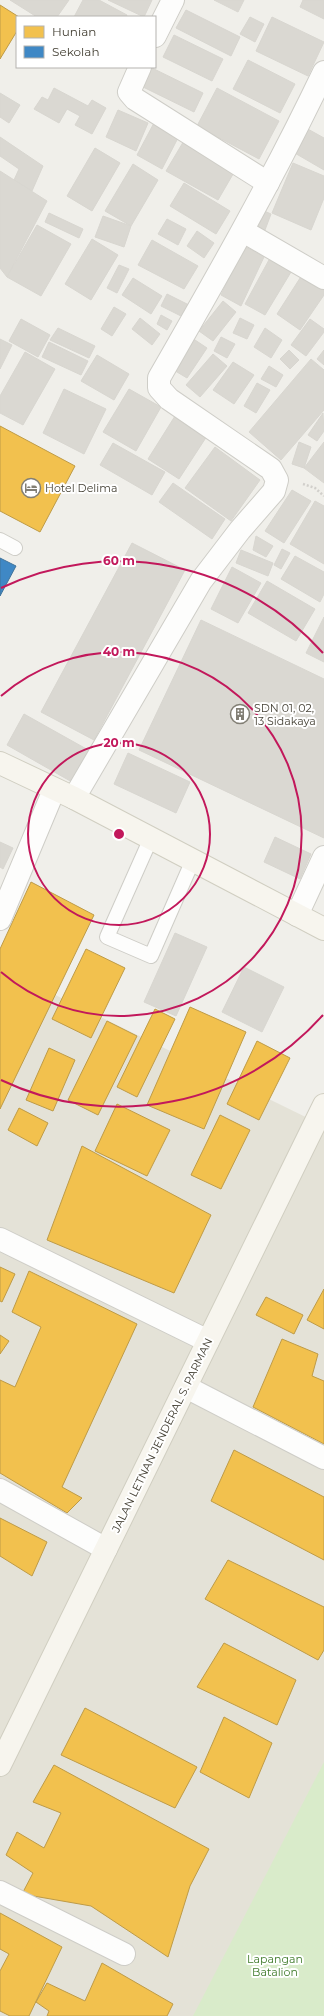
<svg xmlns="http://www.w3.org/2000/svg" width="324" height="2016" font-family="Montserrat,sans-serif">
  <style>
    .residential { fill: #e4e2d7 }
    .green { fill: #d9ebca }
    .homes { fill: #f2c14e; stroke: #be9b47 }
    .schools { fill: #3f88c5; stroke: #41739a }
    .building { fill: #dad8d2; stroke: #d8d6d0 }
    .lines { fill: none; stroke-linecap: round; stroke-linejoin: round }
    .lane-casing { stroke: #cecdc7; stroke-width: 16 }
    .street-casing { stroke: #cecdc7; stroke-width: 24 }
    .secondary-casing { stroke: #d0cec1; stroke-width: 24 }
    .path { stroke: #d1cfcb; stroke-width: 2.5; stroke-dasharray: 2 2; stroke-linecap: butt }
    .lane { stroke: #fdfdfc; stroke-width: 14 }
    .street { stroke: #fdfdfc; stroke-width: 22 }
    .secondary { stroke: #f7f5ee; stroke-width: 22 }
    .ring { fill: none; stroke: #c2185b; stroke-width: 2 }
    .labels { text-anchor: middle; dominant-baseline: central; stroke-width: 4; stroke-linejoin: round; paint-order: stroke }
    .poi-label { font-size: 11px; fill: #464236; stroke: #fff; text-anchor: start }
    .street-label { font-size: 11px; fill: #464236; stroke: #fff }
    .park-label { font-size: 11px; fill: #3d7928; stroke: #fff }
    .centre { fill: #c2185b; stroke: #fff; stroke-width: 2 }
    .ring-label { font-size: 12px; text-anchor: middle; font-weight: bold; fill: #c2185b; stroke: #fff; stroke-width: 4; stroke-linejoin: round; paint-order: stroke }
  </style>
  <rect width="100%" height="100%" fill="#f0efea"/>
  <path class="residential" d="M 0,968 L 324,1126 L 324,2016 L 0,2016 Z"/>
  <path class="green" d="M 324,1762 L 324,2016 L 193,2016 Z"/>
  <g class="homes">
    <path d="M 0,5 L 19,17 L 17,17 L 17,31 L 0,59 Z"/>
    <path d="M 0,426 L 75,466 L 40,532 L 0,511 Z"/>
    <path d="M 31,882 L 94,915 L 0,1109 L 0,949 Z"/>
    <path d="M 86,949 L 125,968 L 91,1038 L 52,1019 Z"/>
    <path d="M 190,1007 L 246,1032 L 204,1129 L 147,1105 Z"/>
    <path d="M 155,1009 L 175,1019 L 137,1097 L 117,1087 Z"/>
    <path d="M 107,1021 L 137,1036 L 98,1115 L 68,1100 Z"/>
    <path d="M 257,1041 L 290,1058 L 259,1120 L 227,1104 Z"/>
    <path d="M 49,1048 L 75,1060 L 53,1111 L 26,1100 Z"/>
    <path d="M 117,1104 L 170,1130 L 147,1176 L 95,1151 Z"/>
    <path d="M 19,1108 L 48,1123 L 37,1146 L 8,1130 Z"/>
    <path d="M 220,1115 L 250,1130 L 221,1189 L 191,1175 Z"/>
    <path d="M 82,1146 L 211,1215 L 174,1293 L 47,1240 Z"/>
    <path d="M 0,1267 L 15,1274 L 2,1302 L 0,1301 Z"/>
    <path d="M 29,1271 L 137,1324 L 62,1487 L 82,1498 L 67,1513 L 0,1473 L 0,1380 L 15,1387 L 41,1327 L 12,1312 Z"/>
    <path d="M 324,1289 L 324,1329 L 307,1320 Z"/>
    <path d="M 266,1297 L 303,1315 L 294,1334 L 256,1315 Z"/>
    <path d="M 0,1335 L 9,1341 L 0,1354 Z"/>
    <path d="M 282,1339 L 318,1354 L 312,1376 L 324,1381 L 324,1444 L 253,1407 Z"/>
    <path d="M 234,1450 L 324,1497 L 324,1560 L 211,1501 Z"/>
    <path d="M 0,1518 L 47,1542 L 32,1576 L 0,1556 Z"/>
    <path d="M 228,1560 L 324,1607 L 324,1650 L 318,1660 L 205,1599 Z"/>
    <path d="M 224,1643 L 296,1680 L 277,1725 L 197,1687 Z"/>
    <path d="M 85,1708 L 197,1767 L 175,1808 L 61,1755 Z"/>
    <path d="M 224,1717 L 272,1743 L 249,1798 L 200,1772 Z"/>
    <path d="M 54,1765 L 209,1849 L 190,1886 L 168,1957 L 91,1906 L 22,1894 L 33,1873 L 6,1855 L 17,1832 L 44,1848 L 61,1813 L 33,1802 Z"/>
    <path d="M 0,1913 L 62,1947 L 29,2016 L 10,2016 L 0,2011 L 0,1971 L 9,1954 L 0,1949 Z"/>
    <path d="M 102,1963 L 173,2004 L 167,2016 L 47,2016 L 49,2011 L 36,2002 L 47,1983 L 85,2001 Z"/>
  </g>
  <path class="schools" d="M 0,558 L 16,566 L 0,596 Z"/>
  <g class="building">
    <path d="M 10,0 L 69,0 L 57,17 L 37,17 Z"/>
    <path d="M 83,0 L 99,0 L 127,15 L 126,17 L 74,17 Z"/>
    <path d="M 108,0 L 152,0 L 144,17 Z"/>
    <path d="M 214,0 L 244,0 L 238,12 Z"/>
    <path d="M 303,0 L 324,0 L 324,19 L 300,7 Z"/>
    <path d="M 186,10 L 240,37 L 231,56 L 176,28 Z"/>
    <path d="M 250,17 L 264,24 L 255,42 L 240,34 Z"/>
    <path d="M 272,17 L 324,42 L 308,76 L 256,51 Z"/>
    <path d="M 174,35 L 223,59 L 212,81 L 163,57 Z"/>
    <path d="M 248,60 L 295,84 L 280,113 L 233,89 Z"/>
    <path d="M 150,67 L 203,93 L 194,112 L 141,86 Z"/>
    <path d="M 54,88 L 88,106 L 92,100 L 106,108 L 92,134 L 75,125 L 80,116 L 67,109 L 59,123 L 34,109 L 42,97 L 48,100 Z"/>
    <path d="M 217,88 L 279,121 L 259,159 L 197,126 Z"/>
    <path d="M 0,93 L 20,105 L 9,123 L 0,117 Z"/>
    <path d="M 118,110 L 148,123 L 136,151 L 106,137 Z"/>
    <path d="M 155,121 L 180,134 L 162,169 L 137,155 Z"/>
    <path d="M 306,128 L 324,138 L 324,170 L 293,152 Z"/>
    <path d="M 0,137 L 43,166 L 32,191 L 14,180 L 19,169 L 0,156 Z"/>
    <path d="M 185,139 L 236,169 L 218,200 L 166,171 Z"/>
    <path d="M 95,148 L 120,163 L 92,211 L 67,196 Z"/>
    <path d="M 293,163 L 324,176 L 324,198 L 311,230 L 272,213 Z"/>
    <path d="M 133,164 L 158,180 L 131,226 L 105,211 Z"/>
    <path d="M 0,171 L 47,201 L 7,277 L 0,268 Z"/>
    <path d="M 184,183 L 230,211 L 216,234 L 170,206 Z"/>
    <path d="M 262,210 L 271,214 L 262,238 L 252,234 Z"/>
    <path d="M 49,213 L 83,229 L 79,238 L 45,222 Z"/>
    <path d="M 103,216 L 131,226 L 124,247 L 95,237 Z"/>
    <path d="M 167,219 L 186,229 L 178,245 L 158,234 Z"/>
    <path d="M 37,225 L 71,244 L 41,296 L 7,277 Z"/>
    <path d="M 197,231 L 214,243 L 204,258 L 187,246 Z"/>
    <path d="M 92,239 L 118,255 L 91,300 L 65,284 Z"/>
    <path d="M 152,240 L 198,266 L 184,289 L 138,265 Z"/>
    <path d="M 244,246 L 264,257 L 241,306 L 221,295 Z"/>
    <path d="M 270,258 L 291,272 L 265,315 L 245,304 Z"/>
    <path d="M 119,265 L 129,269 L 117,293 L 107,288 Z"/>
    <path d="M 302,275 L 324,289 L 324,295 L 300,330 L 277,314 Z"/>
    <path d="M 133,278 L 162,296 L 151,314 L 122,295 Z"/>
    <path d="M 167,294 L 191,306 L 185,318 L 161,306 Z"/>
    <path d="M 223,301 L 236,312 L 213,341 L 199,331 Z"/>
    <path d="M 114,307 L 126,314 L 112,336 L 101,329 Z"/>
    <path d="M 161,315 L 172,321 L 167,330 L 157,324 Z"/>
    <path d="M 140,318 L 160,334 L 152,345 L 132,329 Z"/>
    <path d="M 240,318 L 254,325 L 247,339 L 233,333 Z"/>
    <path d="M 21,319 L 50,335 L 38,357 L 9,341 Z"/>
    <path d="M 310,319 L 324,329 L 324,332 L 306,356 L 291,345 Z"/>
    <path d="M 58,328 L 95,346 L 89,358 L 50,340 Z"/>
    <path d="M 265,328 L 282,340 L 271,358 L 254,347 Z"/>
    <path d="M 221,337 L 235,344 L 227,358 L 214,351 Z"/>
    <path d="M 192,338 L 207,348 L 187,378 L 172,369 Z"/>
    <path d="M 0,339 L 12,345 L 0,369 Z"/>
    <path d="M 49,342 L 88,361 L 81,375 L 42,357 Z"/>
    <path d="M 289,350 L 299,360 L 290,369 L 280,359 Z"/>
    <path d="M 324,350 L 324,365 L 317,359 Z"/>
    <path d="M 25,352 L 55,369 L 23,425 L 0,413 L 0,396 Z"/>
    <path d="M 213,354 L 227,366 L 200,397 L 186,385 Z"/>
    <path d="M 97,355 L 129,374 L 114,400 L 81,381 Z"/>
    <path d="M 311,359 L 324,370 L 324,410 L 281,460 L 249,432 Z"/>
    <path d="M 233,362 L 254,375 L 234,404 L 213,390 Z"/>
    <path d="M 269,366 L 283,375 L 276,387 L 261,379 Z"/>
    <path d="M 257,383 L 270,390 L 256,413 L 244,406 Z"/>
    <path d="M 64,389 L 106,409 L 84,454 L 43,433 Z"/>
    <path d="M 129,389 L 161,407 L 136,451 L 103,432 Z"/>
    <path d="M 323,413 L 324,431 L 317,441 L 308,435 Z"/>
    <path d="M 175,416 L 207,436 L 179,479 L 148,459 Z"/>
    <path d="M 299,442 L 311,447 L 304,468 L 292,464 Z"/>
    <path d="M 324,442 L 324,483 L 304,468 Z"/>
    <path d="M 113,443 L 165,472 L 152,495 L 100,465 Z"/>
    <path d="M 215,447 L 260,480 L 231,521 L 185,488 Z"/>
    <path d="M 173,483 L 225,519 L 212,539 L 159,502 Z"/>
    <path d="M 292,490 L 311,501 L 284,543 L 265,531 Z"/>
    <path d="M 315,501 L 324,506 L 324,564 L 290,544 Z"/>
    <path d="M 256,536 L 273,546 L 266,557 L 253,550 Z"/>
    <path d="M 132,543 L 185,570 L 94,740 L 41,712 Z"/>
    <path d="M 282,549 L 290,553 L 281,569 L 274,565 Z"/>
    <path d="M 241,550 L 273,563 L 268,576 L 236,563 Z"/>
    <path d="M 295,556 L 324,572 L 324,594 L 320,602 L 281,579 Z"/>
    <path d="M 232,567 L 261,583 L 238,623 L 211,609 Z"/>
    <path d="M 267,581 L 315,609 L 296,641 L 248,613 Z"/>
    <path d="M 324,617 L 324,662 L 306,653 Z"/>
    <path d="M 201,620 L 324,679 L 324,838 L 139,750 Z"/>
    <path d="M 24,714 L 90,751 L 72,782 L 7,745 Z"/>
    <path d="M 128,753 L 190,782 L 176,813 L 114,784 Z"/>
    <path d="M 275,837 L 311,854 L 300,879 L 264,862 Z"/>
    <path d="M 0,842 L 13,848 L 3,869 L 0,867 Z"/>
    <path d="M 175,933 L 207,947 L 176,1016 L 144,1002 Z"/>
    <path d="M 244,967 L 284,987 L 262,1032 L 222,1012 Z"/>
  </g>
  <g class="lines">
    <g class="lane-casing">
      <g id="lane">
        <path d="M 0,540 L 15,548"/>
        <path d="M 151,838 L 107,937 L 151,956 L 193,860"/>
      </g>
    </g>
    <g class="street-casing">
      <g id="street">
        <path d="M 155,36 L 173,0"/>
        <path d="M 140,67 L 129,92 L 135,99 L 268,183"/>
        <path d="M 243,231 L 324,278"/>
        <path d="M 74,798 L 201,581 L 240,530 L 274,491 L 277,480 L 271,469 L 169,399 L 159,388 L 159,378 C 217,277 274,177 324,72"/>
        <path d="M 297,915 L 324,857"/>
        <path d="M 0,919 L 54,790"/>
        <path d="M 0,1239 L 208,1341"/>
        <path d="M 186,1387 L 324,1458"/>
        <path d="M 0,1490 L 106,1549"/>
        <path d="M 0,1892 L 124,1954"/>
      </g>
    </g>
    <g class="secondary-casing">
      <g id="secondary">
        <path d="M 0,763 L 74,798 L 324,929"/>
        <path d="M 0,1765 L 324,1105"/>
      </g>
    </g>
    <path class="path" d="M 303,484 L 315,488 L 324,496"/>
    <use href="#lane" class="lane"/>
    <use href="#street" class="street"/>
    <use href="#secondary" class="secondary"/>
  </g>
  <g class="ring">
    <circle cx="119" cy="834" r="91"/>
    <path d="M1 696A182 182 0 1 1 1 972"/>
    <path d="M323 1015A273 273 0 0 1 1 1080M1 588A273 273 0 0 1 323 653"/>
  </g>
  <defs>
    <g id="hotel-ring" transform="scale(1)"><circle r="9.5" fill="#fff" stroke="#827f75" stroke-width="1.5"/><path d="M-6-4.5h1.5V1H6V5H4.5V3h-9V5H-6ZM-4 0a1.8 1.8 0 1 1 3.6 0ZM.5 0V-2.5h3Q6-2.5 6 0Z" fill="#827f75"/></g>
    <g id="building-ring" transform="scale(1)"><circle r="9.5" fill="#fff" stroke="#827f75" stroke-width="1.5"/><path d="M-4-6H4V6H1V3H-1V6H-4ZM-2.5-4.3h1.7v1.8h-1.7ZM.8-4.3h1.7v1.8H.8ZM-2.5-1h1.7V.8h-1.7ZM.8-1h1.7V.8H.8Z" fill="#827f75"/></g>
  </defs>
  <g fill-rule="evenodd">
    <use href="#hotel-ring" x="31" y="488"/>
    <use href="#building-ring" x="240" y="714"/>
  </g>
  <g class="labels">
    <g class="poi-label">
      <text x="45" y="488">Hotel Delima</text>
      <text x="254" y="708">SDN 01, 02,<tspan x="254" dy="13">13 Sidakaya</tspan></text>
    </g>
    <g class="street-label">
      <text transform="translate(162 1435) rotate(-64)">JALAN LETNAN JENDERAL S. PARMAN</text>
    </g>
    <g class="park-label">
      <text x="275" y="1959">Lapangan<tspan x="275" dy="13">Batalion</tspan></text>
    </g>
  </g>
  <circle cx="119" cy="834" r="6" class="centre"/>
  <g class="ring-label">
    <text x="119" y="565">60 m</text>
    <text x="119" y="656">40 m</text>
    <text x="119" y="747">20 m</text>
  </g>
  <rect x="16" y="16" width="140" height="52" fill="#ffffff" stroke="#b5b3af"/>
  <rect x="24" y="26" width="20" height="12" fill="#f2c14e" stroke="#b5b3af"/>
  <text x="52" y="36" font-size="12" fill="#464236">Hunian</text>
  <rect x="24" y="46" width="20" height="12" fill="#3f88c5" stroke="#b5b3af"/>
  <text x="52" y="56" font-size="12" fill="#464236">Sekolah</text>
</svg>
